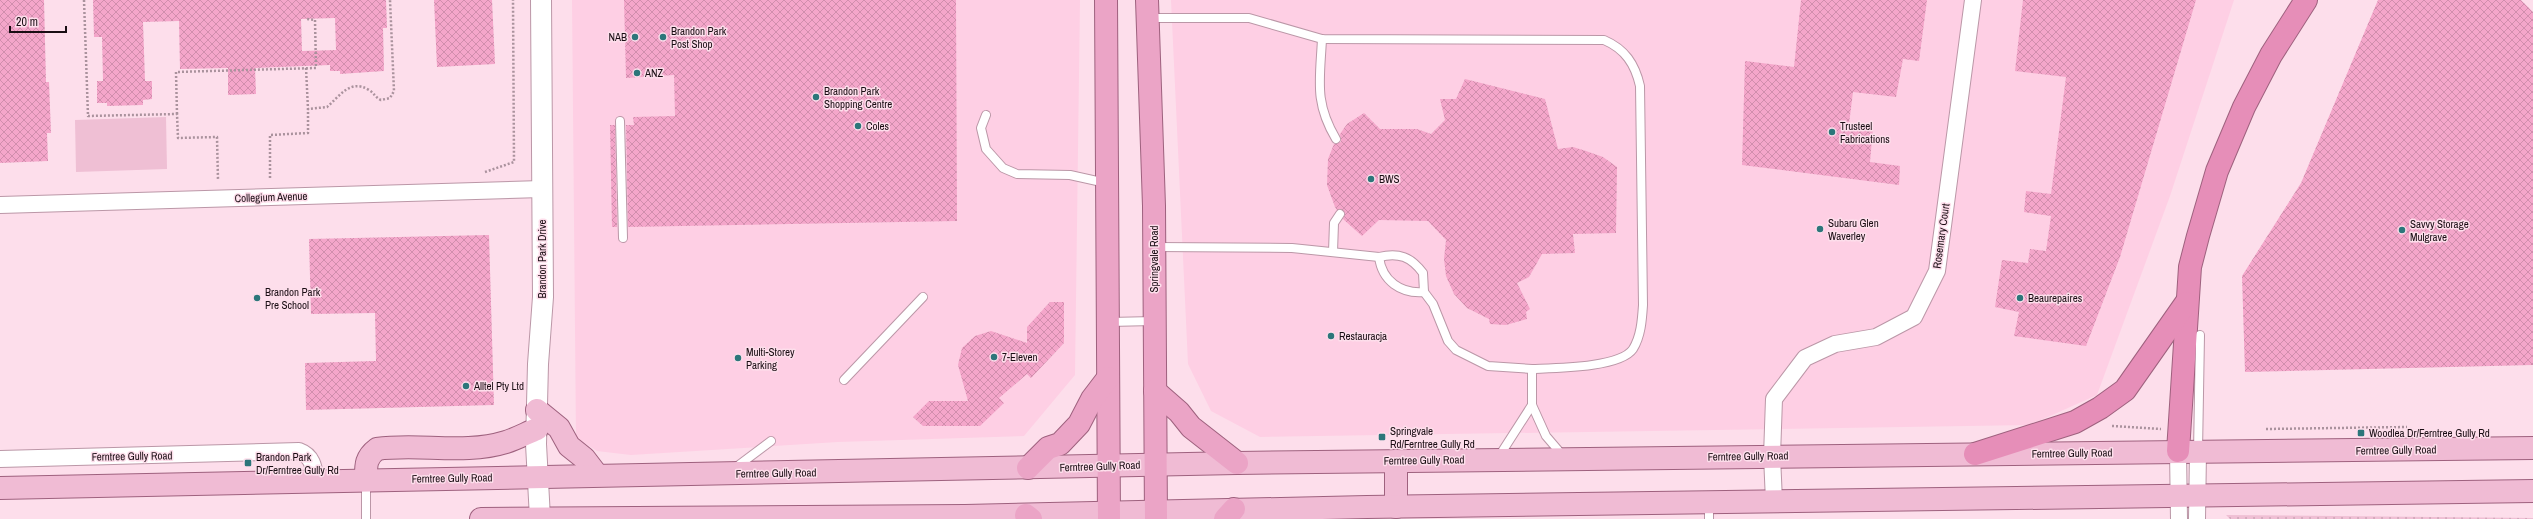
<svg xmlns="http://www.w3.org/2000/svg" width="2533" height="519" font-family="'Archivo Narrow',sans-serif">
  <style>
    .built { fill: #fecfe4 }
    .grass { fill: url(#grass-dots) }
    .park { fill: #efbfd4 }
    .building { fill: url(#building-cross-hatch); fill-rule: evenodd }
    .lines { fill: none; stroke-linecap: round; stroke-linejoin: round }
    .service-casing { stroke: #bb97a7; stroke-width: 10 }
    .minor-casing { stroke: #bb97a7; stroke-width: 18 }
    .tertiary-casing { stroke: #bb97a7; stroke-width: 22 }
    .primary-casing { stroke: #9e617e; stroke-width: 24 }
    .trunk-casing { stroke: #9e617e; stroke-width: 24 }
    .motorway-casing { stroke: #9e617e; stroke-width: 24 }
    .path { stroke: #aa929d; stroke-width: 2.5; stroke-dasharray: 2 2; stroke-linecap: butt }
    .service { stroke: #fff; stroke-width: 8 }
    .minor { stroke: #fff; stroke-width: 16 }
    .tertiary { stroke: #fff; stroke-width: 20 }
    .primary { stroke: #f0bbd4; stroke-width: 22 }
    .trunk { stroke: #eba4c6; stroke-width: 22 }
    .motorway { stroke: #e68eb8; stroke-width: 22 }
    .poi-dot { fill: #2c767a; stroke: #fddeeb; stroke-width: 1.5 }
    .labels { text-anchor: middle; dominant-baseline: central; stroke-width: 3; stroke-linejoin: round; paint-order: stroke }
    .poi-label { font-size: 11px; fill: #190d13; stroke: #fddeeb; text-anchor: start }
    .street-label { font-size: 11px; fill: #190d13; stroke: #fddeeb }
  </style>
  <defs>
    <pattern id="grass-dots" width="8" height="8" patternUnits="userSpaceOnUse"><rect width="8" height="8" fill="#efbfd4"/><path d="M2 2h.1M6 6h.1" fill="none" stroke="#cca3b5" stroke-width="1.8" stroke-linecap="round"/></pattern>
    <pattern id="building-cross-hatch" width="8" height="8" patternUnits="userSpaceOnUse"><rect width="8" height="8" fill="#f4a6ca"/><path d="M0 0l8 8M0 8l8-8" fill="none" stroke="#d18ead"/></pattern>
  </defs>
  <rect width="100%" height="100%" fill="#fddeeb"/>
  <g class="built">
    <path d="M 572,0 L 1080,0 L 1075,375 L 1024,436 L 838,442 L 631,455 L 597,451 L 576,438 Z"/>
    <path d="M 1171,0 L 2234,0 L 2170,196 L 2097,395 L 2030,425 L 1260,437 L 1211,411 L 1188,364 Z"/>
  </g>
  <path class="grass" d="M 2226,515 L 2533,518 L 2533,519 L 2230,519 Z"/>
  <path class="park" d="M 166,117 L 167,169 L 76,172 L 75,120 Z"/>
  <g class="building">
    <path d="M 0,0 L 44,0 L 46,82 L 49,82 L 51,133 L 47,133 L 48,161 L 0,163 Z"/>
    <path d="M 93,0 L 386,0 L 387,28 L 383,28 L 384,71 L 340,74 L 340,71 L 330,71 L 330,65 L 255,68 L 256,94 L 228,95 L 228,68 L 180,69 L 179,21 L 143,22 L 145,81 L 152,81 L 152,99 L 143,100 L 143,105 L 107,106 L 107,103 L 97,103 L 97,81 L 103,81 L 102,37 L 94,37 ZM 335,18 L 336,50 L 302,51 L 301,19 Z"/>
    <path d="M 434,0 L 492,0 L 495,64 L 437,67 Z"/>
    <path d="M 624,0 L 956,0 L 957,221 L 628,227 L 626,125 L 634,125 L 633,117 L 675,116 L 674,75 L 626,78 Z"/>
    <path d="M 1801,0 L 1927,0 L 1919,61 L 1903,59 L 1896,97 L 1853,92 L 1849,124 L 1873,128 L 1870,162 L 1900,166 L 1899,185 L 1742,165 L 1745,61 L 1794,67 Z"/>
    <path d="M 2023,0 L 2196,0 L 2120,257 L 2086,346 L 2014,336 L 2019,312 L 1995,307 L 2002,260 L 2028,263 L 2030,249 L 2046,251 L 2051,216 L 2024,212 L 2026,191 L 2051,194 L 2066,77 L 2015,71 Z"/>
    <path d="M 2378,0 L 2521,0 L 2533,12 L 2533,365 L 2245,372 L 2242,276 L 2301,183 Z"/>
    <path d="M 1465,79 L 1545,99 L 1558,149 L 1573,147 L 1586,151 L 1603,157 L 1617,167 L 1616,233 L 1573,234 L 1575,253 L 1542,254 L 1529,277 L 1517,283 L 1530,309 L 1526,312 L 1527,319 L 1506,325 L 1490,324 L 1489,319 L 1467,308 L 1454,294 L 1446,276 L 1444,259 L 1446,240 L 1428,221 L 1379,220 L 1362,236 L 1343,219 L 1345,214 L 1343,210 L 1337,210 L 1335,207 L 1327,185 L 1328,159 L 1334,144 L 1341,142 L 1340,134 L 1347,124 L 1364,113 L 1380,129 L 1417,129 L 1431,134 L 1445,120 L 1440,99 L 1456,99 Z"/>
    <path d="M 610,125 L 615,125 L 617,227 L 612,227 Z"/>
    <path d="M 489,235 L 494,405 L 306,410 L 305,363 L 376,361 L 375,313 L 311,314 L 309,239 Z"/>
    <path d="M 1050,302 L 1064,302 L 1064,343 L 1031,378 L 1027,374 L 999,398 L 1004,403 L 980,426 L 923,426 L 913,417 L 929,401 L 968,401 L 958,365 L 962,348 L 975,336 L 991,331 L 1027,343 L 1027,327 Z"/>
  </g>
  <g class="lines">
    <g class="service-casing">
      <g id="service">
        <path d="M 1149,18 L 1249,18 L 1322,39 L 1604,40 C 1625,49 1635,64 1640,86 L 1643,305 C 1642,320 1641,336 1633,349 C 1620,368 1554,368 1532,369 L 1532,405 L 1546,436 L 1564,457"/>
        <path d="M 1322,39 C 1320,80 1314,102 1336,139"/>
        <path d="M 986,115 L 981,128 L 986,149 L 1003,168 L 1017,174 L 1070,175 L 1106,183"/>
        <path d="M 620,121 L 623,238"/>
        <path d="M 1155,247 L 1292,248 L 1379,257 C 1399,252 1411,257 1423,273 L 1424,292 L 1433,304 L 1448,341 L 1456,350 L 1488,366 L 1532,369"/>
        <path d="M 1333,252 L 1334,223 L 1340,214"/>
        <path d="M 1379,257 C 1382,281 1401,294 1424,292"/>
        <path d="M 1109,322 L 1154,321"/>
        <path d="M 844,380 L 923,297"/>
        <path d="M 2198,452 L 2200,335"/>
        <path d="M 1498,458 L 1532,405"/>
        <path d="M 735,468 L 771,441"/>
        <path d="M 366,482 L 366,519"/>
        <path d="M 1709,503 L 1709,519"/>
      </g>
    </g>
    <g class="minor-casing">
      <g id="minor">
        <path d="M 0,205 L 542,189"/>
        <path d="M 2178,451 L 2179,519"/>
        <path d="M 0,459 L 299,451 C 313,456 314,468 316,481"/>
        <path d="M 1774,501 L 1772,456 L 1774,399 L 1805,358 L 1835,344 L 1876,337 L 1914,317 L 1937,271 L 1973,0"/>
        <path d="M 2197,519 L 2198,452"/>
      </g>
    </g>
    <g class="tertiary-casing">
      <path id="tertiary" d="M 540,518 L 536,444 L 538,364 L 543,297 L 541,0"/>
    </g>
    <g class="primary-casing">
      <g id="primary">
        <path d="M 537,410 L 559,428 L 569,446 L 584,458 L 597,475"/>
        <path d="M 366,480 C 366,466 365,458 377,449 C 419,443 464,455 506,442 C 516,439 527,433 537,429"/>
        <path d="M 0,488 L 1237,463 L 2533,448"/>
        <path d="M 1396,507 L 1396,461"/>
        <path d="M 481,519 L 965,516 L 1367,507 L 2533,491"/>
      </g>
    </g>
    <g class="trunk-casing">
      <g id="trunk">
        <path d="M 1106,0 L 1109,519"/>
        <path d="M 1147,0 L 1154,206 L 1156,519"/>
        <path d="M 1155,391 L 1179,412 L 1191,427 L 1237,463"/>
        <path d="M 1028,468 L 1048,448 L 1060,444 L 1079,424 L 1092,399 L 1108,378"/>
        <path d="M 1026,515 L 1031,519"/>
        <path d="M 1225,519 L 1234,509"/>
      </g>
    </g>
    <g class="motorway-casing">
      <g id="motorway">
        <path d="M 2178,451 L 2190,267 L 2198,236 L 2217,171 L 2244,107 L 2271,55 L 2306,0"/>
        <path d="M 1975,454 L 2075,422 L 2100,408 L 2125,390 L 2186,303"/>
      </g>
    </g>
    <g class="path">
      <path d="M 84,0 L 88,116 L 177,114 L 178,138 L 217,137 L 218,180"/>
      <path d="M 306,68 L 308,109 L 327,107 C 339,97 350,78 369,90 C 374,93 376,98 381,100 L 390,98 L 394,91 L 390,0"/>
      <path d="M 177,114 L 176,72 L 316,68 L 315,20 L 307,19"/>
      <path d="M 485,172 L 514,162 L 513,0"/>
      <path d="M 270,178 L 270,135 L 308,133 L 308,109"/>
      <path d="M 2112,426 L 2161,429"/>
      <path d="M 2266,429 L 2407,427"/>
    </g>
    <use href="#service" class="service"/>
    <use href="#minor" class="minor"/>
    <use href="#tertiary" class="tertiary"/>
    <use href="#primary" class="primary"/>
    <use href="#trunk" class="trunk"/>
    <use href="#motorway" class="motorway"/>
  </g>
  <g class="poi-dot">
    <circle cx="635" cy="37" r="4"/>
    <circle cx="663" cy="37" r="4"/>
    <circle cx="637" cy="73" r="4"/>
    <circle cx="816" cy="97" r="4"/>
    <circle cx="858" cy="126" r="4"/>
    <circle cx="1832" cy="132" r="4"/>
    <circle cx="1371" cy="179" r="4"/>
    <circle cx="1820" cy="229" r="4"/>
    <circle cx="2402" cy="230" r="4"/>
    <circle cx="257" cy="298" r="4"/>
    <circle cx="2020" cy="298" r="4"/>
    <circle cx="1331" cy="336" r="4"/>
    <circle cx="994" cy="357" r="4"/>
    <circle cx="738" cy="358" r="4"/>
    <circle cx="466" cy="386" r="4"/>
    <rect x="2357" y="429" width="8" height="8" rx="2"/>
    <rect x="1378" y="433" width="8" height="8" rx="2"/>
    <rect x="244" y="459" width="8" height="8" rx="2"/>
  </g>
  <g class="labels">
    <g class="poi-label">
      <text x="671" y="31">Brandon Park<tspan x="671" dy="13">Post Shop</tspan></text>
      <text x="627" y="37" text-anchor="end">NAB</text>
      <text x="645" y="73">ANZ</text>
      <text x="824" y="91">Brandon Park<tspan x="824" dy="13">Shopping Centre</tspan></text>
      <text x="866" y="126">Coles</text>
      <text x="1840" y="126">Trusteel<tspan x="1840" dy="13">Fabrications</tspan></text>
      <text x="1379" y="179">BWS</text>
      <text x="1828" y="223">Subaru Glen<tspan x="1828" dy="13">Waverley</tspan></text>
      <text x="2410" y="224">Savvy Storage<tspan x="2410" dy="13">Mulgrave</tspan></text>
      <text x="265" y="292">Brandon Park<tspan x="265" dy="13">Pre School</tspan></text>
      <text x="2028" y="298">Beaurepaires</text>
      <text x="1339" y="336">Restauracja</text>
      <text x="746" y="352">Multi-Storey<tspan x="746" dy="13">Parking</tspan></text>
      <text x="1002" y="357">7-Eleven</text>
      <text x="474" y="386">Alltel Pty Ltd</text>
      <text x="1390" y="431">Springvale<tspan x="1390" dy="13">Rd/Ferntree Gully Rd</tspan></text>
      <text x="2369" y="433">Woodlea Dr/Ferntree Gully Rd</text>
      <text x="256" y="457">Brandon Park<tspan x="256" dy="13">Dr/Ferntree Gully Rd</tspan></text>
    </g>
    <g class="street-label">
      <text transform="translate(271 197) rotate(-2)">Collegium Avenue</text>
      <text transform="translate(1941 236) rotate(-82)">Rosemary Court</text>
      <text transform="translate(542 259) rotate(-90)">Brandon Park Drive</text>
      <text transform="translate(1154 259) rotate(-90)">Springvale Road</text>
      <text transform="translate(2396 450) rotate(-1)">Ferntree Gully Road</text>
      <text transform="translate(2072 453) rotate(-1)">Ferntree Gully Road</text>
      <text transform="translate(132 456) rotate(-1)">Ferntree Gully Road</text>
      <text transform="translate(1748 456) rotate(-1)">Ferntree Gully Road</text>
      <text transform="translate(1424 460) rotate(-1)">Ferntree Gully Road</text>
      <text transform="translate(1100 466) rotate(-2)">Ferntree Gully Road</text>
      <text transform="translate(776 473) rotate(-1)">Ferntree Gully Road</text>
      <text transform="translate(452 478) rotate(-1)">Ferntree Gully Road</text>
    </g>
  </g>
  <path d="M10 26v6h56v-6" fill="none" stroke="#190d13" stroke-width="2"/>
  <text x="16" y="26" font-size="12" fill="#190d13" stroke="#fddeeb" stroke-width="3" paint-order="stroke">20 m</text>
</svg>
